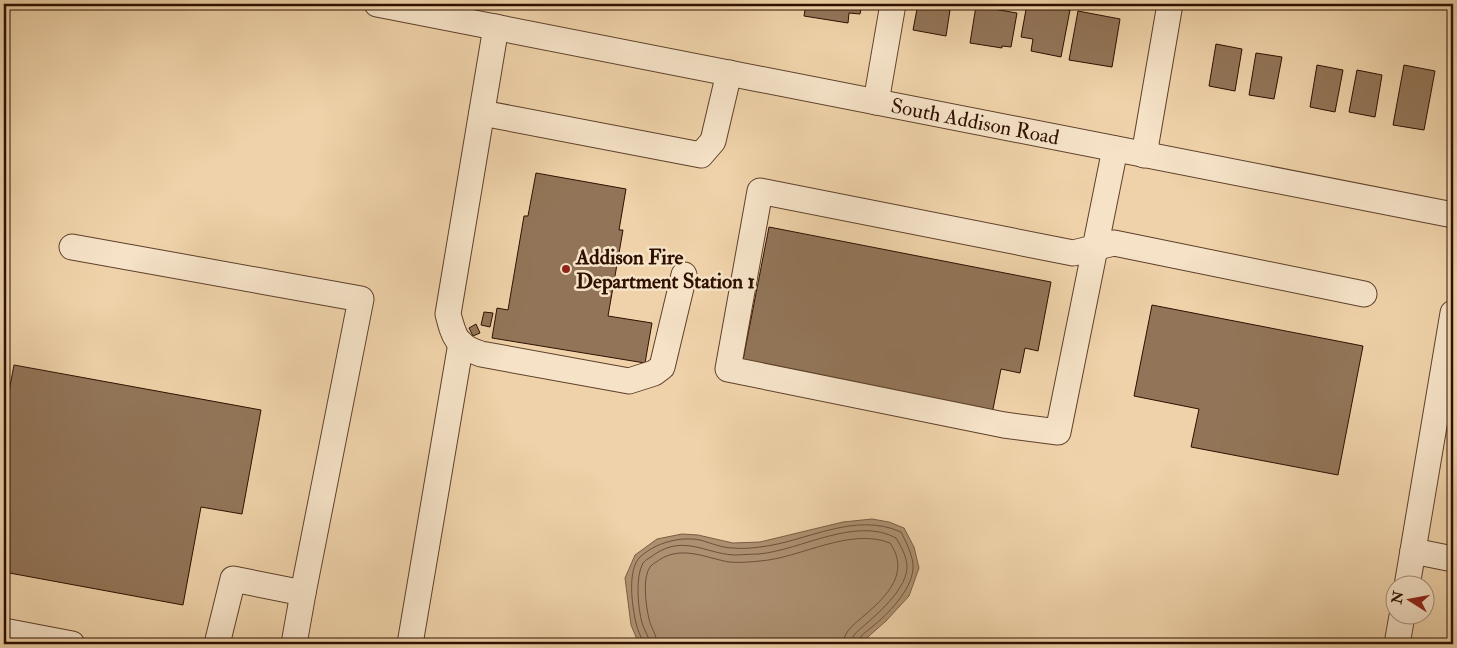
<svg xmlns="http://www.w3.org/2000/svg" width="1457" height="648" font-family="'IM FELL Double Pica',serif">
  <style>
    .water { fill: #ad9070; stroke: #7a5d43 }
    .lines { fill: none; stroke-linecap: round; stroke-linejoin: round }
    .shore { stroke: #6d5038; stroke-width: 1 }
    .building { fill: #927558; stroke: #2d1000 }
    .minor-casing { stroke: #5e402a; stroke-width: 27 }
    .minor { stroke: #f5e2c7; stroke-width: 25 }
    .poi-dot { fill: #8f2418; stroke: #f5e2c7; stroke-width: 2 }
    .labels { text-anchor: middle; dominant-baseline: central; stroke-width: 5; stroke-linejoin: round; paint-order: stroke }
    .street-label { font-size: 21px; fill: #2d1000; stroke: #f5e2c7 }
    .poi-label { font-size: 21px; font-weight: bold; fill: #2d1000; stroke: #f5e2c7; text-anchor: start }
  </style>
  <rect width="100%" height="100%" fill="#efd2a9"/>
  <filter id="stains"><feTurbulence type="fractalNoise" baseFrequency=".004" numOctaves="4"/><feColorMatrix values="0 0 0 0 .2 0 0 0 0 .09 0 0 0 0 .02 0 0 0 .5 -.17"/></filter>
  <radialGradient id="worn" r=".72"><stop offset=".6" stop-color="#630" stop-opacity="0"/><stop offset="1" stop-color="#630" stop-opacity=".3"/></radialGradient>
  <path class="water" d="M 872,519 L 889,522 L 904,528 L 914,547 L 919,568 L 909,596 L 886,621 L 860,644 L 639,644 L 631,625 L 625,578 L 635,555 L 657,539 L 682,534 L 698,535 L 733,543 L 760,542 L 843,522 Z"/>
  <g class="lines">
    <g class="shore">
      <path d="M 643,644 C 642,637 637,630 636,623 C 632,606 627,570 640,557 C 655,543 680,536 700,540 C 711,543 722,548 733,548 C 742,549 752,548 760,547 C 806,542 854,511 901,532 C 906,542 914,557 913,569 C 911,591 888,614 872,627 C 866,632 858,637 857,644"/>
      <path d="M 650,644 C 649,636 644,630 642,623 C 638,608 635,577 643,563 C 646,559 652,557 655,554 C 684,535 705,553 733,555 C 741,555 751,554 759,554 C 801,550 856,516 896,538 C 901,546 907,557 907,567 C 907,587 881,611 867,623 C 860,630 851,634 851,644"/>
      <path d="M 657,644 C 657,635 651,628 649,619 C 646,606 642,578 650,567 C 652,564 657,562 659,560 C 682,545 706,558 729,562 C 739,563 750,562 760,561 C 801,558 849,527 890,543 C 910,572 888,595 866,614 C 856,623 844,630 843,644"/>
    </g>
  </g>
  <g class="building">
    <path d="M 806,4 L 862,4 L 860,14 L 849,13 L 848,23 L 804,16 Z"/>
    <path d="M 918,4 L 950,10 L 946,36 L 913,30 Z"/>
    <path d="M 1027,4 L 1070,10 L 1061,57 L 1031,51 L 1033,39 L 1021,37 Z"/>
    <path d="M 976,6 L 1017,13 L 1011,47 L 1002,46 L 1002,48 L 970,43 Z"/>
    <path d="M 1078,11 L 1120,19 L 1112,67 L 1069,60 Z"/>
    <path d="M 1216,44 L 1242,49 L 1235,91 L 1209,86 Z"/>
    <path d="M 1256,53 L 1282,57 L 1274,99 L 1249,95 Z"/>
    <path d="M 1317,65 L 1343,70 L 1335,112 L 1310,107 Z"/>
    <path d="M 1404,65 L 1435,71 L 1424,130 L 1393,125 Z"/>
    <path d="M 1357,70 L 1382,75 L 1375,117 L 1349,112 Z"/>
    <path d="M 536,173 L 626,189 L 619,230 L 623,230 L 608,316 L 652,323 L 645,363 L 492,338 L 497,308 L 508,310 L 524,216 L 528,216 Z"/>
    <path d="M 769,227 L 1051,282 L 1038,351 L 1025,348 L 1020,373 L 1001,369 L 992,414 L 742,365 Z"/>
    <path d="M 1152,305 L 1363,346 L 1338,475 L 1191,447 L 1199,409 L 1134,396 Z"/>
    <path d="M 484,312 L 493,313 L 490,327 L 481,325 Z"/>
    <path d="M 476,324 L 480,333 L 473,336 L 469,328 Z"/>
    <path d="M 14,365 L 261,410 L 242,514 L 201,507 L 183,605 L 4,572 L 4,418 Z"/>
  </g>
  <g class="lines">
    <g class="minor-casing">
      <g id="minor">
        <path d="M 377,4 L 1453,215"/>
        <path d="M 496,27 L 448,314 C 454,337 456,346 481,354 L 629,381 L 654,373 L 662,367 L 684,275"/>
        <path d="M 876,102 L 893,4"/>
        <path d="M 482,113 L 701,155 L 713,141 L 729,73"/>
        <path d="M 1115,149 L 1058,432 L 1004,425 L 728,369 L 760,191 L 1073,253 L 1114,243 L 1364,294"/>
        <path d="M 1144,155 L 1170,4"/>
        <path d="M 72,247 L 361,299 L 303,593"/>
        <path d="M 1413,551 L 1453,559"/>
        <path d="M 1407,586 L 1453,313"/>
        <path d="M 4,631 L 72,644"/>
        <path d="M 217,644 L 233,579 L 303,593 L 294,644"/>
        <path d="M 410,644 L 461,343"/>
        <path d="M 1397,644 L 1402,616"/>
      </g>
    </g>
    <use href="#minor" class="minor"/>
  </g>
  <circle class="poi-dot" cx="566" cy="269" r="5"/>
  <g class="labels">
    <g class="street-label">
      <text transform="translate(975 122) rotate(11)">South Addison Road</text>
    </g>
    <g class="poi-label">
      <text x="576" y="257">Addison Fire<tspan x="576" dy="24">Department Station 1</tspan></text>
    </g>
  </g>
  <rect width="1457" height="648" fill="none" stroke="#efd2a9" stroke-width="20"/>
  <rect x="5" y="5" width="1447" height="638" fill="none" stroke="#2d1000" stroke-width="2.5"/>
  <rect x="10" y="10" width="1437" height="628" fill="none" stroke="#2d1000"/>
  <g transform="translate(1410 600) rotate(281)"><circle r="24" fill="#f5e2c7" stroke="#a58e77"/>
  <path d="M0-4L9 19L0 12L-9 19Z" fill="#8f2418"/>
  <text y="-8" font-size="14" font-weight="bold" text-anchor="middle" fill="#2d1000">N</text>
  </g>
  <rect width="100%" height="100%" filter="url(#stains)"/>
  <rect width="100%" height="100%" fill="url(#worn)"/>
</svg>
